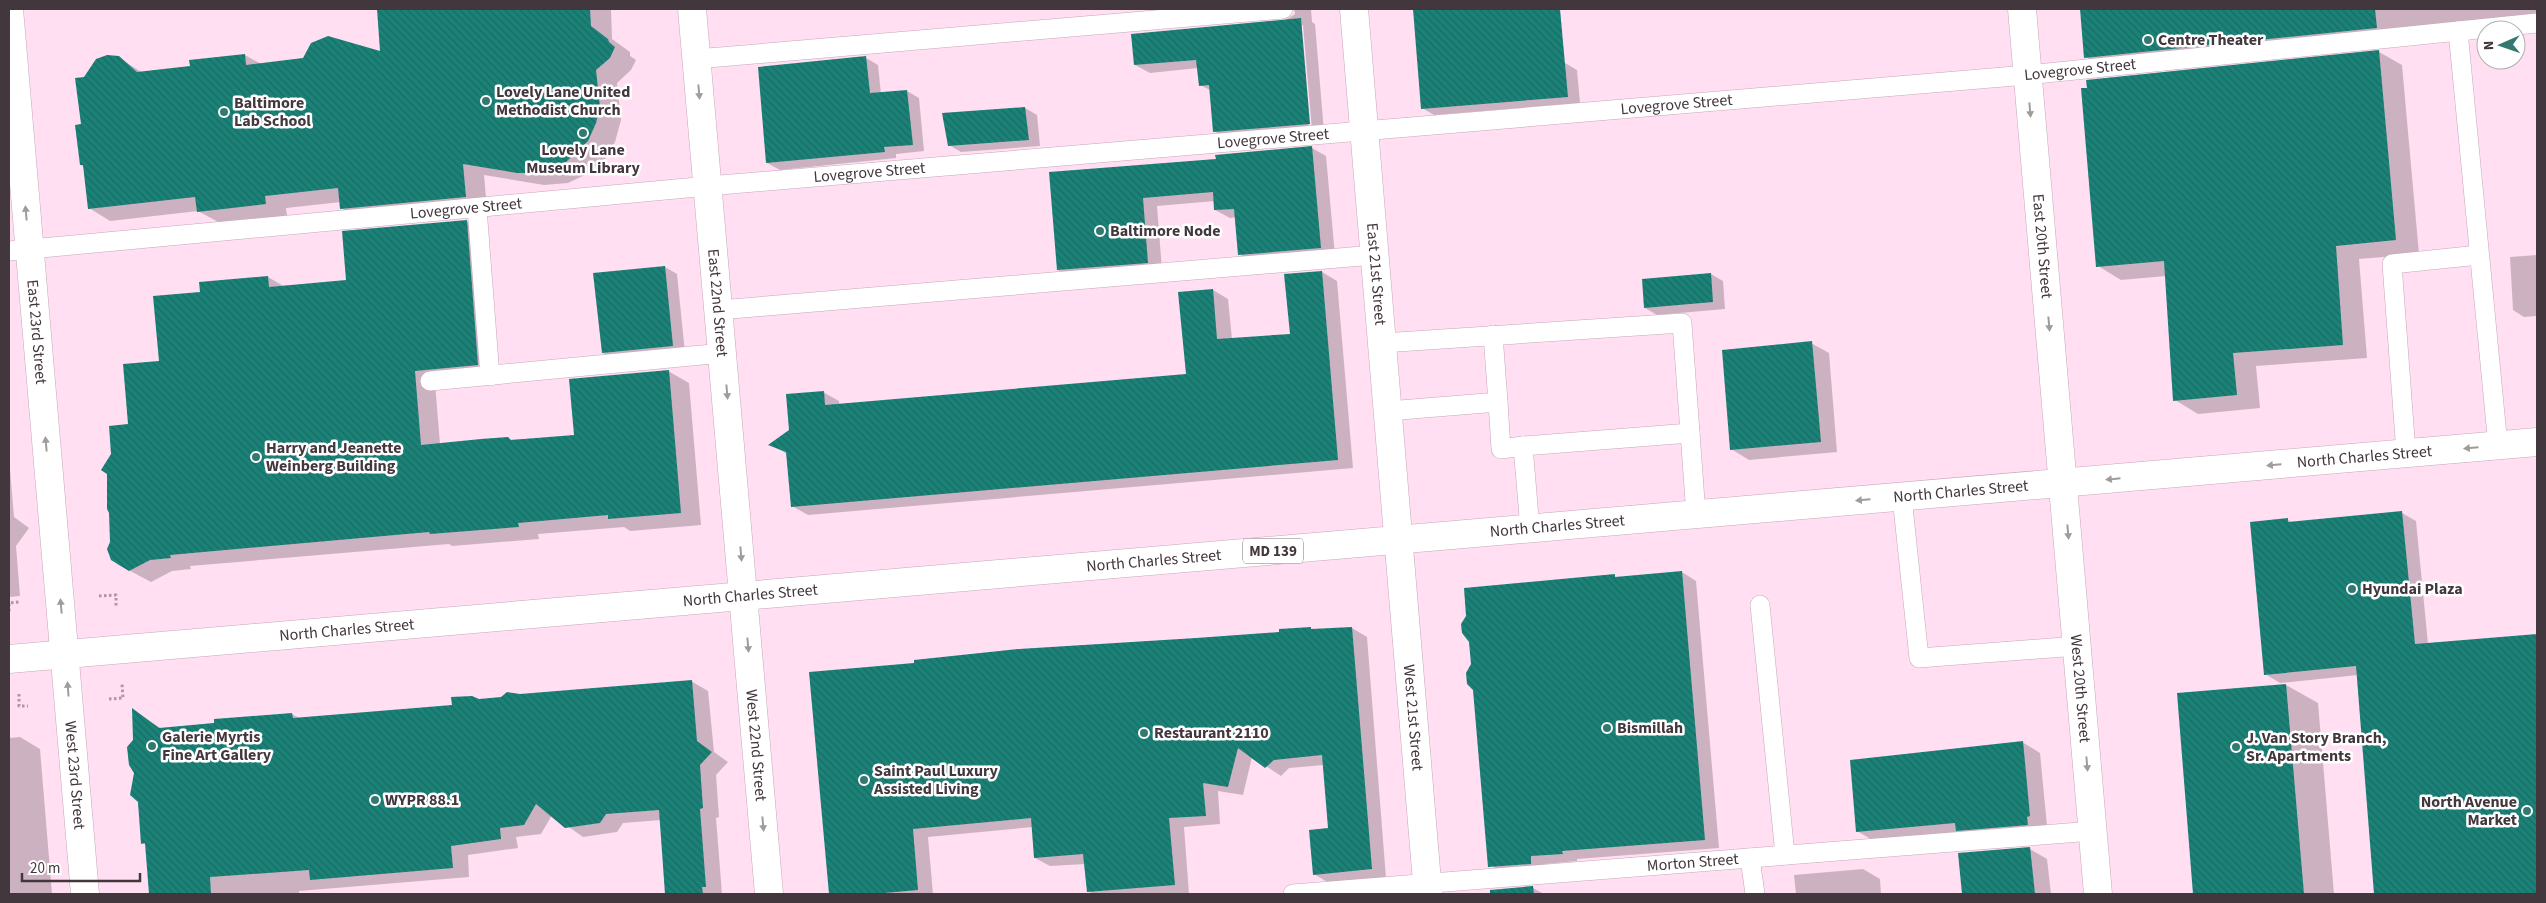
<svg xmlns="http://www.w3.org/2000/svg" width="2546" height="903" font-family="'Source Sans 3',sans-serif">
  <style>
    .shadow { fill: #0003; fill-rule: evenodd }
    .building { fill: url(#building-back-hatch) }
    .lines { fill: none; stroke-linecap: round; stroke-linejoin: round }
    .lane-casing { stroke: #c6a8b9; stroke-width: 20 }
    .street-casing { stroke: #c6a8b9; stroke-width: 29 }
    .secondary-casing { stroke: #c6a8b9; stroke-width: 29 }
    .primary-casing { stroke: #c6a8b9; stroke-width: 29 }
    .path { stroke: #ae97a4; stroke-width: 3; stroke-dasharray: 2.5 2.5; stroke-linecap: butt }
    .lane { stroke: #fff; stroke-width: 19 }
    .street { stroke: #fff; stroke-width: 28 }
    .secondary { stroke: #fff; stroke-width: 28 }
    .primary { stroke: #fff; stroke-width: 28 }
    .oneway { fill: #a19b9e }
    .poi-dot { fill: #337971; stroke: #fff; stroke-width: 2 }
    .labels { text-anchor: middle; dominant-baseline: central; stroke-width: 5; stroke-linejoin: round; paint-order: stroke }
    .shield { fill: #fff; stroke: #7b7378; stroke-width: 1 }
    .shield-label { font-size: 15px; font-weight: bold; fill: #43373e }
    .poi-label { font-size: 16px; font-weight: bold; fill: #43373e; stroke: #fff; text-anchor: start }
    .street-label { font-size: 16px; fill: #43373e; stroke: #fff }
  </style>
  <defs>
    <pattern id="building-back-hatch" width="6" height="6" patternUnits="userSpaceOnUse" patternTransform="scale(1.25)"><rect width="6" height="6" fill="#1b8278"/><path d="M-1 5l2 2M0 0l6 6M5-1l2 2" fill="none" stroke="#1a6b64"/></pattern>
  </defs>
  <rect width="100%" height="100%" fill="#ffdff1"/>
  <g class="shadow">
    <path d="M 378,9 L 611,9 L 612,39 L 630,52 L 630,56 L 636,60 L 631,70 L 617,83 L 621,120 L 615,142 L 606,158 L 587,174 L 568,183 L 544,185 L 484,175 L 487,209 L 363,221 L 341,208 L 341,202 L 286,208 L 287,216 L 220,223 L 198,211 L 110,221 L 89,208 L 84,167 L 81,165 L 84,78 L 119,58 L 143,73 L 191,67 L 245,55 L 261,64 L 381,53 Z"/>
    <path d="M 1294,9 L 1311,9 L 1312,22 L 1315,24 L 1324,132 L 1229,140 L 1214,131 L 1210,90 L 1200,85 L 1198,68 L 1150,73 L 1135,65 L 1284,21 L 1295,14 ZM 1301,25 L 1303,25 L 1312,130 L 1309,130 Z"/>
    <path d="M 1414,9 L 1510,9 L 1515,72 L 1518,72 L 1512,9 L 1522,9 L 1527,66 L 1565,63 L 1577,70 L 1580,103 L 1434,115 L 1422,108 Z"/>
    <path d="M 2081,9 L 2537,9 L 2537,18 L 2098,64 L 2086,57 Z"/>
    <path d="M 2379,52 L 2402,65 L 2419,254 L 2359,259 L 2367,358 L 2256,366 L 2260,408 L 2198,414 L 2175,400 L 2166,276 L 2121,280 L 2098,266 L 2088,89 Z"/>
    <path d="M 866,58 L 878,65 L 881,94 L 907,91 L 919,98 L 924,151 L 896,154 L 896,158 L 780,170 L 767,163 Z"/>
    <path d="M 1025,108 L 1037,115 L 1040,146 L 961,152 L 949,145 L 944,115 Z"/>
    <path d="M 1312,148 L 1326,156 L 1335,256 L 1253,263 L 1239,254 L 1236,217 L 1230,218 L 1215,210 L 1215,201 L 1157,206 L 1162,270 L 1072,278 L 1058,270 L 1050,173 L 1217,160 Z"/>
    <path d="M 466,221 L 487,233 L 498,377 L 435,383 L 440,444 L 575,436 L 668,371 L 689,383 L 701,525 L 630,531 L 624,527 L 538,534 L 539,539 L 452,546 L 449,544 L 190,566 L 191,569 L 172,571 L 151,582 L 117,564 L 112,543 L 129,425 L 161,363 L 201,293 L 200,283 L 268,277 L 285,287 L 348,281 Z"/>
    <path d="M 2537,255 L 2537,316 L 2524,317 L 2513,310 L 2510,257 Z"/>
    <path d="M 665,267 L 677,274 L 685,353 L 615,360 L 603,353 Z"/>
    <path d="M 1322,272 L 1337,281 L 1353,468 L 808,515 L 792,506 L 787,454 L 770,444 L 791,431 L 823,392 L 839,401 L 839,405 L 1187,375 L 1213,290 L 1228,299 L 1232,339 L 1291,335 Z"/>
    <path d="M 1711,274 L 1723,281 L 1725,309 L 1657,315 L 1645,308 Z"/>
    <path d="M 1811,343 L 1829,353 L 1837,452 L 1749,460 L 1731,449 Z"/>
    <path d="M 9,457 L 14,517 L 29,528 L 16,546 L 20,596 L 9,597 Z"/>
    <path d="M 2402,513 L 2416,521 L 2428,644 L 2537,635 L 2537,894 L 2376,894 L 2358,675 L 2280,683 L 2265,674 L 2252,523 L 2288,520 L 2293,523 Z"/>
    <path d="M 1682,572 L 1696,581 L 1719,848 L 1577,859 L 1577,861 L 1545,864 L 1546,872 L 1506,875 L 1492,866 L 1614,576 L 1618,578 Z"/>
    <path d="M 1352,628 L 1367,637 L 1386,878 L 1329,883 L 1314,874 L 1330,829 L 1324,765 L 1289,768 L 1281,776 L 1252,757 L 1243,795 L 1218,791 L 1220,824 L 1184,827 L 1189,894 L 1093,894 L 1088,891 L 1085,864 L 1050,866 L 1035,858 L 1033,827 L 928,837 L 933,894 L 830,894 L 810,673 Z"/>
    <path d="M 691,681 L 708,691 L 714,752 L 728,762 L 716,775 L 719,817 L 716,818 L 722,894 L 667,894 L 661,820 L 623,823 L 617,832 L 583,837 L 552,815 L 541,834 L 516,837 L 518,848 L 468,855 L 469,877 L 299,891 L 299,894 L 150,894 L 146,845 L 142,843 L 135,772 L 133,710 L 162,729 L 292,714 L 299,718 L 453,706 L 479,700 L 520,695 Z"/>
    <path d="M 2286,685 L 2318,703 L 2334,894 L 2195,894 L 2178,694 Z"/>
    <path d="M 20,737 L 40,749 L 52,894 L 9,894 L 9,738 Z"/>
    <path d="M 2022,742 L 2040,753 L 2047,826 L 1874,841 L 1857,831 Z"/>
    <path d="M 2030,849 L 2047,859 L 2051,894 L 1963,894 L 1959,854 Z"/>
    <path d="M 1863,869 L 1880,879 L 1881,894 L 1796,894 L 1794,875 Z"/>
    <path d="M 1533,888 L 1544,894 L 1494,894 L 1493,891 Z"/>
  </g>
  <g class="building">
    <path d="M 377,9 L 590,9 L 591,26 L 608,39 L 609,42 L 615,47 L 610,58 L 596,70 L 600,107 L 596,123 L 588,141 L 566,162 L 538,173 L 517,173 L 463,164 L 466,197 L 340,209 L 338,188 L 265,196 L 266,204 L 197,212 L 195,197 L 88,209 L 83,165 L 80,165 L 75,125 L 81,124 L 75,78 L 84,77 L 96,59 L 107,55 L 119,56 L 137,72 L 190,66 L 189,60 L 245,54 L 246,65 L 303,58 L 311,43 L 328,36 L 380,51 Z"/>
    <path d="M 1413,9 L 1560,9 L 1568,97 L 1421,109 Z"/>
    <path d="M 2080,9 L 2375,9 L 2377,28 L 2084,58 Z"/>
    <path d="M 1301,18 L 1310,124 L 1213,132 L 1209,85 L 1199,86 L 1196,60 L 1134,65 L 1131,34 Z"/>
    <path d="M 2379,50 L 2396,240 L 2336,246 L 2343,345 L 2233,353 L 2237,395 L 2173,401 L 2164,261 L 2096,267 L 2081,88 L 2087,88 L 2086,80 Z"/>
    <path d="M 866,56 L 870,93 L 907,90 L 913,145 L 884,147 L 885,152 L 766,163 L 758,67 Z"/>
    <path d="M 1025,107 L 1029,140 L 948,146 L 942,113 Z"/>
    <path d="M 1312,146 L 1321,248 L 1238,255 L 1234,209 L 1214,210 L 1213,192 L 1143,198 L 1148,263 L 1057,270 L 1049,172 L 1216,159 L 1215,155 Z"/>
    <path d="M 467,220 L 478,365 L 415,371 L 421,445 L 481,439 L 508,437 L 511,440 L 574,435 L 569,379 L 669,370 L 681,513 L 608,519 L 608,515 L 518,523 L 519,527 L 430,534 L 429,532 L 170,555 L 171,558 L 150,560 L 129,571 L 111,560 L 107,549 L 110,542 L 109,513 L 107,509 L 107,474 L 101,470 L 111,454 L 109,426 L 128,424 L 123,364 L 159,361 L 153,296 L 200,292 L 199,282 L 268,276 L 269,287 L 346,280 L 342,231 Z"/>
    <path d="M 665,266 L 673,346 L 602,353 L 593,273 Z"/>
    <path d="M 1322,271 L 1338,460 L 791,507 L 786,452 L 768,445 L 789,430 L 786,394 L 824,391 L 825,405 L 1186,374 L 1178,292 L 1213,289 L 1217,339 L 1290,334 L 1284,274 Z"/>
    <path d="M 1711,273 L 1713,302 L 1644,308 L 1642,279 Z"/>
    <path d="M 1812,341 L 1821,442 L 1730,450 L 1722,350 Z"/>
    <path d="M 2402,511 L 2415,644 L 2537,634 L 2537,894 L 2374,894 L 2356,666 L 2264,675 L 2250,522 L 2288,518 L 2288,522 Z"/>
    <path d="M 1682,571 L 1705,840 L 1562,851 L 1563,854 L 1531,856 L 1531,864 L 1488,867 L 1473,690 L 1467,684 L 1466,673 L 1471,664 L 1469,642 L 1462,633 L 1461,624 L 1466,616 L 1464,588 L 1615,574 L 1615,577 Z"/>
    <path d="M 1311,627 L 1311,629 L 1352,627 L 1372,869 L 1313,875 L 1309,830 L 1328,828 L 1322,755 L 1274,760 L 1265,768 L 1238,748 L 1228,787 L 1203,783 L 1206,816 L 1169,818 L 1175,885 L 1087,892 L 1083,854 L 1034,858 L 1031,818 L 913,829 L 918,890 L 873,894 L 829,894 L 809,672 L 914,663 L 914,660 L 1019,649 L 1196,638 L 1279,632 L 1279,629 Z"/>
    <path d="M 692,680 L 697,741 L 712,752 L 700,765 L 703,808 L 700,809 L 706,887 L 702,887 L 703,894 L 665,894 L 659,810 L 606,814 L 600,823 L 565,828 L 536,804 L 524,825 L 500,828 L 501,839 L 451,846 L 453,868 L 310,880 L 309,870 L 210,877 L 211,894 L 149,894 L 145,843 L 141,844 L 138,802 L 130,795 L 134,773 L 129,765 L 127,747 L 133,740 L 132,708 L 159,728 L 214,723 L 214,719 L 292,713 L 293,718 L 452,705 L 451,697 L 472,696 L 479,699 L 501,697 L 507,692 L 520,694 Z"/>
    <path d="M 2286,684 L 2304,894 L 2193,894 L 2177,693 Z"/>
    <path d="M 2023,741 L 2030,816 L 2027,817 L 2028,825 L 1956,831 L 1955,823 L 1856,832 L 1850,760 Z"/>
    <path d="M 2030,847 L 2035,894 L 1962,894 L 1958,853 Z"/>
    <path d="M 1533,886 L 1534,894 L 1490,894 L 1490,890 Z"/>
  </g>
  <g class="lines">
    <g class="lane-casing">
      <g id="lane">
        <path d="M 2458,31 L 2498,446"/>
        <path d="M 696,59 L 1283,9"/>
        <path d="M 477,208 L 490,376"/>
        <path id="s1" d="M 9,251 L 708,186 L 2027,75 L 2537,23"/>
        <path d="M 719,310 L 1374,255"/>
        <path d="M 1382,343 L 1682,323 L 1696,515"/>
        <path d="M 430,381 L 723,353"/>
        <path d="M 1498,402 L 1501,449 L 1523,446"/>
        <path d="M 1388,411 L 1498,402 L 1493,335"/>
        <path d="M 2406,453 L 2392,264 L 2479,255"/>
        <path d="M 1902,497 L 1919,658 L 2077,646"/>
        <path d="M 1530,529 L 1523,446 L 1690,433"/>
        <path d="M 1760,605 L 1785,855"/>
        <path d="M 1750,858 L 1755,894"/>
        <path id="s2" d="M 1293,894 L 2093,831"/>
      </g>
    </g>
    <g class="street-casing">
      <g id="street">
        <path id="s3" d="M 9,9 L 85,894"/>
        <path id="s4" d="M 692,9 L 769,894"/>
        <path id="s5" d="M 2022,9 L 2098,894"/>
      </g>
    </g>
    <g class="secondary-casing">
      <g id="secondary">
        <path id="s6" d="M 1354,9 L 1428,894"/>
      </g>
    </g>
    <g class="primary-casing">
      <g id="primary">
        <path id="s7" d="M 9,659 L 2537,442"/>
      </g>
    </g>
    <g class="path">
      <path d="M 99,596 L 116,595 L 116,607"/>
      <path d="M 9,611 L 9,603 L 19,602"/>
      <path d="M 19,694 L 19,706 L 28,706"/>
      <path d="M 109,699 L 123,698 L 122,684"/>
    </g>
    <use href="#lane" class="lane"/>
    <use href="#street" class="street"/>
    <use href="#secondary" class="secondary"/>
    <use href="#primary" class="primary"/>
  </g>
  <defs><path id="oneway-solid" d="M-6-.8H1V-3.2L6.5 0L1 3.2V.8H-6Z" transform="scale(1.25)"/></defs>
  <g class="oneway">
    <use href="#oneway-solid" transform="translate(699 92) rotate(85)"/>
    <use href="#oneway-solid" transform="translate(2030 110) rotate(85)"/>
    <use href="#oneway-solid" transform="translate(26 213) rotate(-95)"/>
    <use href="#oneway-solid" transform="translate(2049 324) rotate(85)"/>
    <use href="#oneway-solid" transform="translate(727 392) rotate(85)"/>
    <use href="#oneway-solid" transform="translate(46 444) rotate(-95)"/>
    <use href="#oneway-solid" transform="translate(2471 448) rotate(175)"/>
    <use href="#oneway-solid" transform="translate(2274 465) rotate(175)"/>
    <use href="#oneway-solid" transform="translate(2113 479) rotate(174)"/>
    <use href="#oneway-solid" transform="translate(1863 500) rotate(175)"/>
    <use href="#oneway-solid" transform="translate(2068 532) rotate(85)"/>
    <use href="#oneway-solid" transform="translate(741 554) rotate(85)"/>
    <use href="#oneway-solid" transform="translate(61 606) rotate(-95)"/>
    <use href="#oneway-solid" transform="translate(748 645) rotate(85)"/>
    <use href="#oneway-solid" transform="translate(68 689) rotate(-94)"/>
    <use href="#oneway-solid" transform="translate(2087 764) rotate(85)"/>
    <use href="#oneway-solid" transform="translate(763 824) rotate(85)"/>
  </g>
  <g class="poi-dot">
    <circle cx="2148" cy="40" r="5"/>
    <circle cx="486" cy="101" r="5"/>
    <circle cx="224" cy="112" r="5"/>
    <circle cx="583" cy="133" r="5"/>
    <circle cx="1100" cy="231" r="5"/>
    <circle cx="256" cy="457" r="5"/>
    <circle cx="2352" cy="589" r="5"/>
    <circle cx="1607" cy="728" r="5"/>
    <circle cx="1144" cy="733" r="5"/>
    <circle cx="152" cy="746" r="5"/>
    <circle cx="2236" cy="747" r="5"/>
    <circle cx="864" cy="780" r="5"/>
    <circle cx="375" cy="800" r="5"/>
    <circle cx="2527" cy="811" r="5"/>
  </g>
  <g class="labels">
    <rect class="shield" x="1243" y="538.5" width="60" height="25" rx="4"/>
    <g class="shield-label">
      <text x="1273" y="551">MD 139</text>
    </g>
    <g class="poi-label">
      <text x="2158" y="40">Centre Theater</text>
      <text x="496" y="92">Lovely Lane United<tspan x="496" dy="18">Methodist Church</tspan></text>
      <text x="234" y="103">Baltimore<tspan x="234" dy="18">Lab School</tspan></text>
      <text x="583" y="150" text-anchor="middle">Lovely Lane<tspan x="583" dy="18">Museum Library</tspan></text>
      <text x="1110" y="231">Baltimore Node</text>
      <text x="266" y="448">Harry and Jeanette<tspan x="266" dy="18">Weinberg Building</tspan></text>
      <text x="2362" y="589">Hyundai Plaza</text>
      <text x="1617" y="728">Bismillah</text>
      <text x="1154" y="733">Restaurant 2110</text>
      <text x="162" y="737">Galerie Myrtis<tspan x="162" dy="18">Fine Art Gallery</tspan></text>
      <text x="2246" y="738">J. Van Story Branch,<tspan x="2246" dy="18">Sr. Apartments</tspan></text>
      <text x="874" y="771">Saint Paul Luxury<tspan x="874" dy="18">Assisted Living</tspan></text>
      <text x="385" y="800">WYPR 88.1</text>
      <text x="2517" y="802" text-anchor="end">North Avenue<tspan x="2517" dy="18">Market</tspan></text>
    </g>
    <g class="street-label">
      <text stroke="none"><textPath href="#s1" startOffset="2079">Lovegrove Street</textPath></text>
      <text stroke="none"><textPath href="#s1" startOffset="1674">Lovegrove Street</textPath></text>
      <text stroke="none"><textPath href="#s1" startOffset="1269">Lovegrove Street</textPath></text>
      <text stroke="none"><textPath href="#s1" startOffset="864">Lovegrove Street</textPath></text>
      <text stroke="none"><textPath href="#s1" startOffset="459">Lovegrove Street</textPath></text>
      <text stroke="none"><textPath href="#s5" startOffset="238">East 20th Street</textPath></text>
      <text stroke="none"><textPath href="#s6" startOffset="266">East 21st Street</textPath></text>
      <text stroke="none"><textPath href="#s4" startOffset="295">East 22nd Street</textPath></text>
      <text stroke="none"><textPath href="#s3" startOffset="324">East 23rd Street</textPath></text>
      <text stroke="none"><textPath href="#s7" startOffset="2364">North Charles Street</textPath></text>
      <text stroke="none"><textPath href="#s7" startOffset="1959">North Charles Street</textPath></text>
      <text stroke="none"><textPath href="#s7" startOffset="1554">North Charles Street</textPath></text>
      <text stroke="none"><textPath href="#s7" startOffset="1149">North Charles Street</textPath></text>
      <text stroke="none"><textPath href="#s7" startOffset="744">North Charles Street</textPath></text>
      <text stroke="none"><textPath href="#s7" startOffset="339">North Charles Street</textPath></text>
      <text stroke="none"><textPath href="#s5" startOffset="682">West 20th Street</textPath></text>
      <text stroke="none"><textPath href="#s6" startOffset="711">West 21st Street</textPath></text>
      <text stroke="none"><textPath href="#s4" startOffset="739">West 22nd Street</textPath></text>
      <text stroke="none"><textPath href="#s3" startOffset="769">West 23rd Street</textPath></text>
      <text stroke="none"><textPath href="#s2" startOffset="401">Morton Street</textPath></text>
    </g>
  </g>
  <rect width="2546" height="903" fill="none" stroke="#43373e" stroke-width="20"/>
  <g transform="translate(2501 45) rotate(268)"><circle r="24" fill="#ffffff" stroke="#b4afb2"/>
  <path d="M0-4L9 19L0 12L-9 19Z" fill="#337971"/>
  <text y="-8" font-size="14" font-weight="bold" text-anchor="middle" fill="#43373e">N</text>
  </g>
  <path d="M22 873v8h118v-8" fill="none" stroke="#43373e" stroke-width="2.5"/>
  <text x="30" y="873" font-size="15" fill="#43373e" stroke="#ffffff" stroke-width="4" paint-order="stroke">20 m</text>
</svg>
